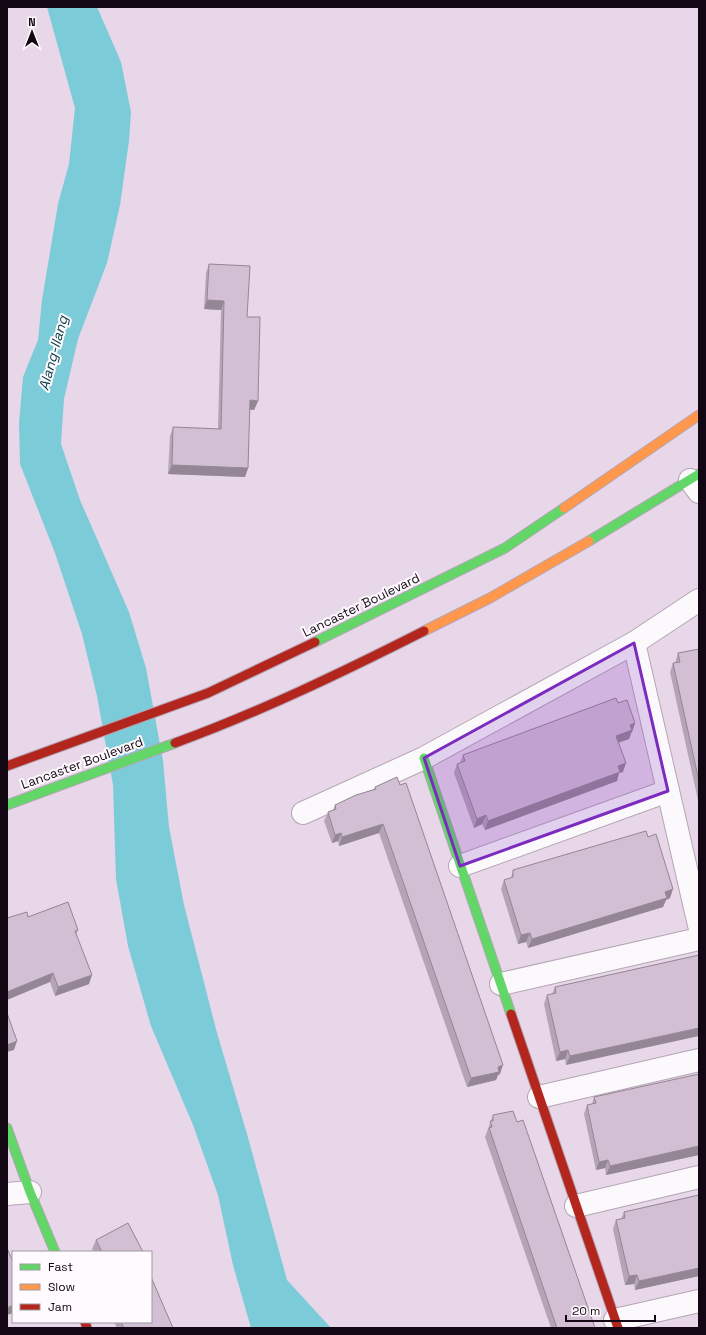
<svg xmlns="http://www.w3.org/2000/svg" width="706" height="1335" font-family="'Space Grotesk',sans-serif">
  <style>
    .water { fill: #7ccbd8 }
    .lines { fill: none; stroke-linecap: round; stroke-linejoin: round }
    .street-casing { stroke: #b4a6b5; stroke-width: 24 }
    .fast-casing { stroke: #b4a6b5; stroke-width: 11 }
    .slow-casing { stroke: #b4a6b5; stroke-width: 11 }
    .jam-casing { stroke: #b4a6b5; stroke-width: 11 }
    .street { stroke: #fcf9fc; stroke-width: 22 }
    .fast { stroke: #63d668; stroke-width: 9 }
    .slow { stroke: #ff974d; stroke-width: 9 }
    .jam { stroke: #b3261e; stroke-width: 9 }
    .wall { fill: #b5a4b6 }
    .shaded-wall { fill: #948694 }
    .building { fill: #d3bfd4; stroke: #948694 }
    .marked { fill: #7b2cbf; fill-opacity: 0.2; stroke: #7b2cbf; stroke-width: 3; stroke-linejoin: round }
    .labels { text-anchor: middle; dominant-baseline: central; stroke-width: 4; stroke-linejoin: round; paint-order: stroke }
    .street-label { font-size: 13px; fill: #120712; stroke: #fefafe }
    .water-label { font-size: 14px; font-style: italic; fill: #033d42; stroke: #fefafe }
  </style>
  <rect width="100%" height="100%" fill="#e8d6e9"/>
  <path class="water" d="M 47,7 L 97,7 L 121,62 L 131,112 L 129,141 L 120,205 L 107,263 L 78,339 L 64,399 L 61,444 L 80,500 L 129,612 L 146,668 L 163,761 L 169,827 L 184,905 L 217,1033 L 247,1134 L 287,1280 L 331,1328 L 251,1328 L 233,1265 L 218,1195 L 193,1125 L 151,1026 L 128,946 L 116,879 L 113,785 L 97,696 L 82,634 L 55,553 L 20,464 L 19,423 L 23,377 L 38,340 L 42,300 L 58,204 L 69,164 L 75,108 Z"/>
  <g class="lines">
    <g class="street-casing">
      <g id="street">
        <path d="M 690,480 L 699,492"/>
        <path d="M 634,643 L 699,925"/>
        <path d="M 303,813 L 424,758 L 634,643 L 699,600"/>
        <path d="M 460,866 L 668,791"/>
        <path d="M 501,984 L 699,939"/>
        <path d="M 539,1097 L 699,1060"/>
        <path d="M 7,1194 L 30,1192"/>
        <path d="M 576,1206 L 699,1177"/>
        <path d="M 615,1320 L 699,1301"/>
      </g>
    </g>
    <g class="fast-casing">
      <g id="fast">
        <path d="M 589,541 L 699,474"/>
        <path d="M 315,642 L 505,548 L 564,508"/>
        <path d="M 424,758 L 511,1014"/>
        <path d="M 7,805 L 175,743"/>
        <path d="M 7,1128 L 30,1192 L 55,1252"/>
      </g>
    </g>
    <g class="slow-casing">
      <g id="slow">
        <path d="M 564,508 L 699,415"/>
        <path d="M 424,631 L 490,598 L 589,541"/>
      </g>
    </g>
    <g class="jam-casing">
      <g id="jam">
        <path d="M 175,743 C 260,712 343,672 424,631"/>
        <path d="M 7,766 L 208,693 L 315,642"/>
        <path d="M 511,1014 L 618,1328"/>
        <path d="M 85,1322 L 87,1328"/>
      </g>
    </g>
    <use href="#street" class="street"/>
    <use href="#fast" class="fast"/>
    <use href="#slow" class="slow"/>
    <use href="#jam" class="jam"/>
  </g>
  <g class="wall">
    <path d="M 209,264 L 247,317 L 258,401 L 254,410 L 249,409 L 248,468 L 245,477 L 168,474 L 170,436 L 173,427 L 218,429 L 221,310 L 204,309 L 206,273 Z"/>
    <path d="M 699,649 L 699,805 L 670,672 L 673,663 L 675,663 L 678,653 Z"/>
    <path d="M 618,703 L 635,723 L 632,732 L 631,733 L 629,739 L 618,742 L 623,772 L 619,773 L 617,781 L 485,830 L 482,824 L 474,828 L 454,773 L 457,764 L 460,763 L 463,755 Z"/>
    <path d="M 375,787 L 500,1074 L 498,1075 L 496,1080 L 467,1087 L 379,833 L 339,846 L 338,841 L 332,843 L 324,821 L 328,812 L 333,810 L 335,805 L 374,789 Z"/>
    <path d="M 513,870 L 670,898 L 666,900 L 663,907 L 528,948 L 526,942 L 518,944 L 501,889 L 504,880 L 511,878 Z"/>
    <path d="M 28,917 L 78,930 L 76,935 L 89,984 L 55,996 L 50,982 Z"/>
    <path d="M 699,955 L 566,1065 L 565,1059 L 556,1061 L 544,1004 L 547,995 L 552,994 L 555,987 Z"/>
    <path d="M 699,1074 L 699,1155 L 606,1175 L 605,1168 L 596,1170 L 584,1114 L 587,1105 L 592,1104 L 594,1097 Z"/>
    <path d="M 493,1115 L 517,1122 L 595,1328 L 551,1328 L 485,1137 Z"/>
    <path d="M 699,1195 L 699,1276 L 635,1290 L 634,1284 L 625,1285 L 613,1229 L 616,1220 L 621,1219 L 624,1212 Z"/>
    <path d="M 96,1240 L 143,1252 L 94,1252 L 92,1249 Z"/>
    <path d="M 114,1322 L 151,1322 L 173,1328 L 117,1328 Z"/>
  </g>
  <g class="shaded-wall">
    <path d="M 207,300 L 224,301 L 221,310 L 204,309 Z"/>
    <path d="M 250,400 L 258,401 L 254,410 L 246,409 Z"/>
    <path d="M 172,465 L 248,468 L 245,477 L 168,474 Z"/>
    <path d="M 635,723 L 632,732 L 631,733 L 629,739 L 612,745 L 616,736 L 630,725 Z"/>
    <path d="M 626,763 L 623,772 L 619,773 L 617,781 L 485,830 L 488,821 Z"/>
    <path d="M 486,815 L 482,824 L 474,828 L 477,819 Z"/>
    <path d="M 383,824 L 379,833 L 339,846 L 342,837 Z"/>
    <path d="M 341,833 L 338,841 L 332,843 L 335,835 Z"/>
    <path d="M 673,889 L 670,898 L 666,900 L 663,907 L 528,948 L 532,939 L 665,892 Z"/>
    <path d="M 530,933 L 526,942 L 518,944 L 521,935 Z"/>
    <path d="M 53,973 L 50,982 L 7,1000 L 7,992 Z"/>
    <path d="M 92,975 L 89,984 L 55,996 L 58,987 Z"/>
    <path d="M 699,1028 L 699,1036 L 566,1065 L 570,1056 Z"/>
    <path d="M 17,1041 L 14,1050 L 7,1052 L 7,1045 Z"/>
    <path d="M 568,1050 L 565,1059 L 556,1061 L 560,1052 Z"/>
    <path d="M 503,1065 L 500,1074 L 498,1075 L 496,1080 L 467,1087 L 471,1078 Z"/>
    <path d="M 699,1146 L 699,1155 L 606,1175 L 610,1166 Z"/>
    <path d="M 608,1160 L 605,1168 L 596,1170 L 599,1162 Z"/>
    <path d="M 699,1268 L 699,1276 L 635,1290 L 639,1281 Z"/>
    <path d="M 637,1275 L 634,1284 L 625,1285 L 629,1276 Z"/>
    <path d="M 13,1305 L 13,1313 L 7,1315 L 7,1308 Z"/>
  </g>
  <g class="building">
    <path d="M 209,264 L 250,266 L 247,317 L 260,317 L 258,401 L 250,400 L 248,468 L 172,465 L 173,427 L 221,429 L 224,301 L 207,300 Z"/>
    <path d="M 699,649 L 699,781 L 673,663 L 680,662 L 678,653 Z"/>
    <path d="M 616,698 L 618,703 L 627,700 L 635,723 L 630,725 L 632,730 L 616,736 L 626,763 L 618,766 L 620,772 L 488,821 L 486,815 L 477,819 L 457,764 L 465,761 L 463,755 Z"/>
    <path d="M 397,777 L 400,785 L 406,783 L 503,1065 L 498,1067 L 499,1072 L 471,1078 L 383,824 L 342,837 L 341,833 L 335,835 L 328,812 L 336,809 L 335,805 L 356,795 L 376,789 L 375,787 Z"/>
    <path d="M 646,831 L 648,837 L 656,834 L 673,889 L 665,892 L 667,898 L 532,939 L 530,933 L 521,935 L 504,880 L 513,877 L 513,870 Z"/>
    <path d="M 68,902 L 78,930 L 75,931 L 92,975 L 58,987 L 53,973 L 7,992 L 7,918 L 27,912 L 28,917 Z"/>
    <path d="M 699,955 L 699,1028 L 570,1056 L 568,1050 L 560,1052 L 547,995 L 556,993 L 555,987 Z"/>
    <path d="M 7,1013 L 17,1041 L 7,1045 Z"/>
    <path d="M 699,1074 L 699,1146 L 610,1166 L 608,1160 L 599,1162 L 587,1105 L 596,1103 L 594,1097 Z"/>
    <path d="M 513,1111 L 517,1122 L 523,1120 L 595,1328 L 557,1328 L 489,1128 L 492,1127 L 490,1121 L 493,1121 L 493,1115 Z"/>
    <path d="M 699,1195 L 699,1268 L 639,1281 L 637,1275 L 629,1276 L 616,1220 L 625,1218 L 624,1212 Z"/>
    <path d="M 128,1223 L 143,1252 L 102,1252 L 96,1240 Z"/>
    <path d="M 7,1248 L 13,1262 L 13,1305 L 7,1308 Z"/>
    <path d="M 151,1277 L 173,1328 L 124,1328 L 121,1322 L 151,1322 Z"/>
  </g>
  <path class="marked" d="M 634,643 L 668,791 L 460,866 L 424,758 Z"/>
  <g class="labels">
    <g class="street-label">
      <text transform="translate(361 605) rotate(-26)">Lancaster Boulevard</text>
      <text transform="translate(82 763) rotate(-20)">Lancaster Boulevard</text>
    </g>
    <g class="water-label">
      <text transform="translate(53 353) rotate(-75)">Alang-Ilang</text>
    </g>
  </g>
  <rect width="706" height="1335" fill="none" stroke="#120712" stroke-width="16"/>
  <rect x="12" y="1251" width="140" height="72" fill="#fefafe" stroke="#a099a0"/>
  <rect x="20" y="1264" width="20" height="6" fill="#63d668" stroke="#a099a0"/>
  <text x="48" y="1271" font-size="12" fill="#120712">Fast</text>
  <rect x="20" y="1284" width="20" height="6" fill="#ff974d" stroke="#a099a0"/>
  <text x="48" y="1291" font-size="12" fill="#120712">Slow</text>
  <rect x="20" y="1304" width="20" height="6" fill="#b3261e" stroke="#a099a0"/>
  <text x="48" y="1311" font-size="12" fill="#120712">Jam</text>
  <g transform="translate(32 32)" stroke="#fefafe" stroke-width="3" paint-order="stroke">
  <path d="M0-3L7 15L0 10L-7 15Z" fill="#120712"/>
  <text y="-6" font-size="11" font-weight="bold" text-anchor="middle" fill="#120712">N</text>
  </g>
  <path d="M566 1315v6h89v-6" fill="none" stroke="#120712" stroke-width="2"/>
  <text x="572" y="1315" font-size="12" fill="#120712" stroke="#fefafe" stroke-width="3" paint-order="stroke">20 m</text>
</svg>
